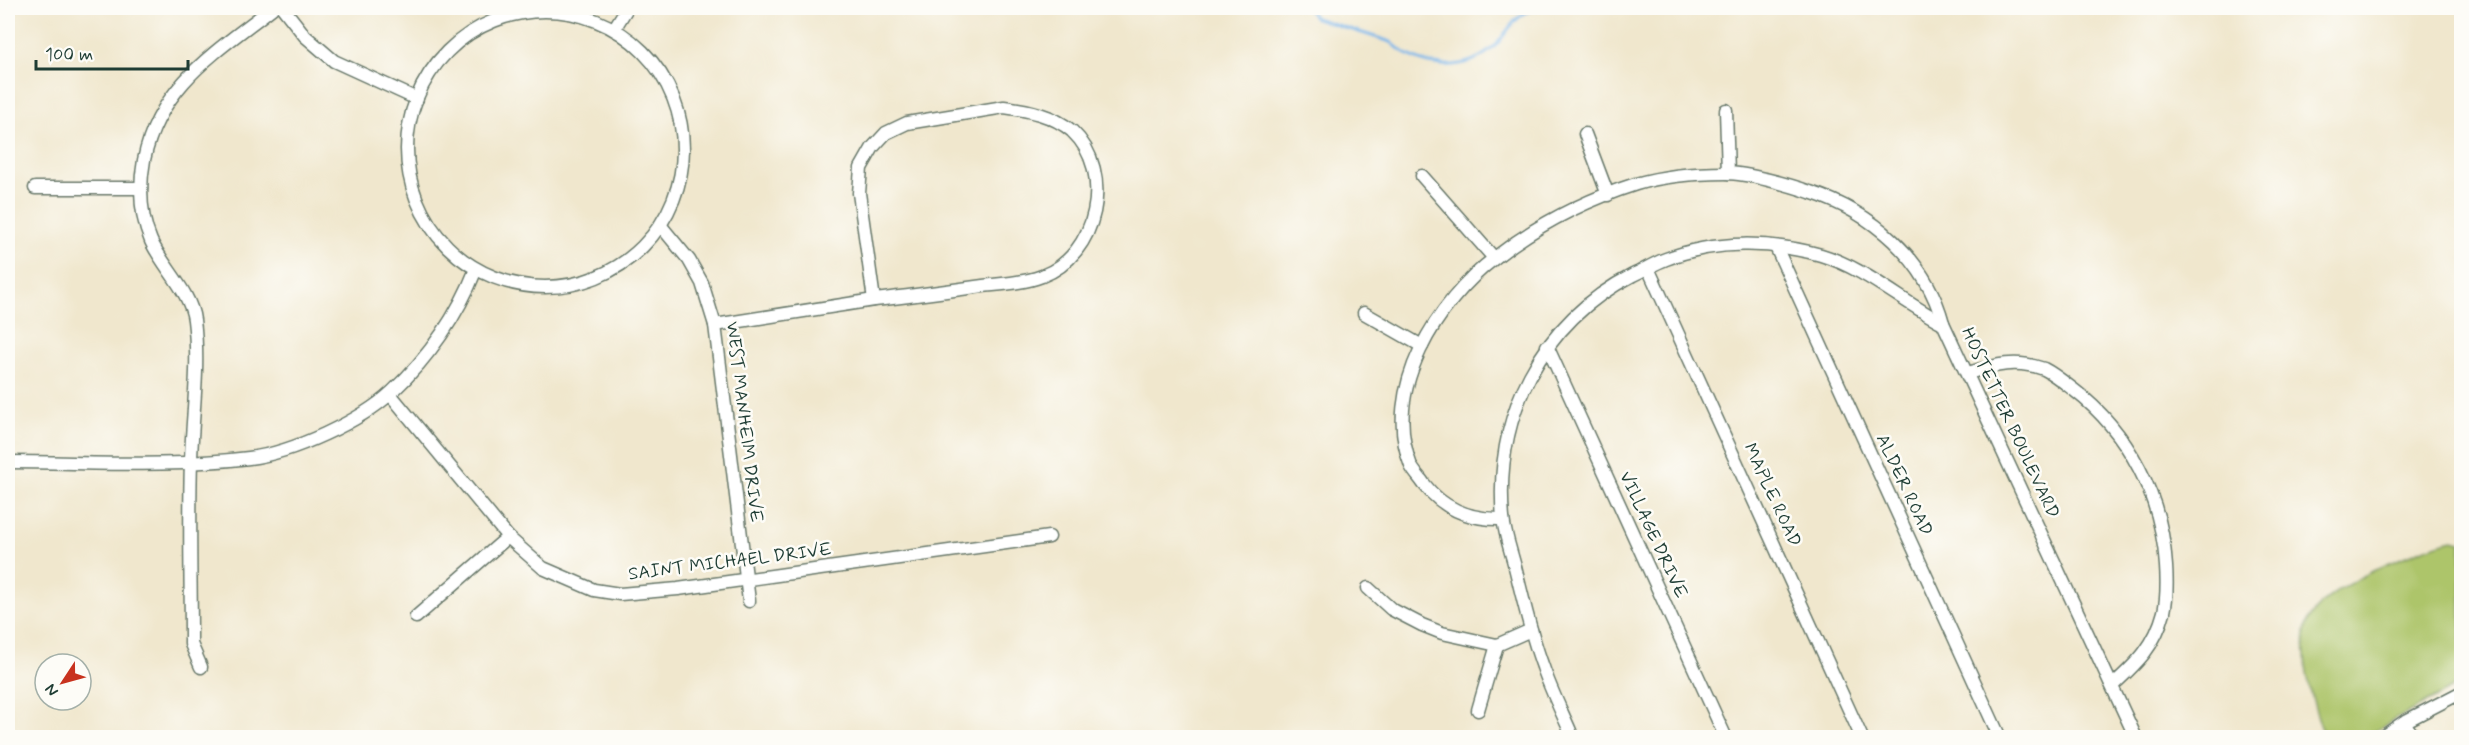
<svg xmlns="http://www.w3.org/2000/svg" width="2469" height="745" font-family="Mynerve,sans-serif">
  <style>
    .green { fill: #adc56b; stroke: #668150; stroke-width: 1.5 }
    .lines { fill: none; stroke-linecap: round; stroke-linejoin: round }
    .stream { stroke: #78b5ea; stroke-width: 3 }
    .minor-casing { stroke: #68786a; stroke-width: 15 }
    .minor { stroke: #fff; stroke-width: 12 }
    .labels { text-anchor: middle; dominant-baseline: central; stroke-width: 5; stroke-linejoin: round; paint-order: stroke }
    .street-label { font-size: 18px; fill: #1f3d34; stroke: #fdfcf7 }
  </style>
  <rect width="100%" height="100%" fill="#fdfcf7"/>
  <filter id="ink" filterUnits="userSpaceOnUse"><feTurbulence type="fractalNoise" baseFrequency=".0167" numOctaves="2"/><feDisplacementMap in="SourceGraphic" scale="12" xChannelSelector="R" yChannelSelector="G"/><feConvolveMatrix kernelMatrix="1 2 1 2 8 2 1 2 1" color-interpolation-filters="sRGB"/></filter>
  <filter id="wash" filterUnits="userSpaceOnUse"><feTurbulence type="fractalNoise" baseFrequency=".008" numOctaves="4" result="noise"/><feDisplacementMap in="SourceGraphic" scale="24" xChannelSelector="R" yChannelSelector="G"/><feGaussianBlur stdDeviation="1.35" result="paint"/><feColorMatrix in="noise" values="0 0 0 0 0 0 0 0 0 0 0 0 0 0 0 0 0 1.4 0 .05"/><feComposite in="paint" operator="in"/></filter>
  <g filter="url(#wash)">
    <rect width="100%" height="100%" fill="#f0e7cd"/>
    <path class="green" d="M 2453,540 L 2461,542 L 2461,683 L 2364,737 L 2325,737 C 2314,711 2297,648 2308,621 C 2322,588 2420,547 2453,540 Z"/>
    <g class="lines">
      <g class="stream">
        <path d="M 1307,8 L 1315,18 L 1391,42 C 1420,69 1464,75 1495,46 C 1504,37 1511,22 1522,15 C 1527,11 1534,10 1539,8"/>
        <path d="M 1794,8 L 1795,8"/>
      </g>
    </g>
  </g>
  <g filter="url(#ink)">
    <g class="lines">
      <g class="minor-casing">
        <g id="minor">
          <path d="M 283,8 L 305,36 L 334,61 L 417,99"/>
          <path d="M 8,9 L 9,8"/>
          <circle cx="545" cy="149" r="138"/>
          <path d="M 614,29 L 627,8"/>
          <path d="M 1004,107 C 1028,110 1053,115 1072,131 C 1116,172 1097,256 1042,276 C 1024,283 1002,284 983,286 C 947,291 911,296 874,300 L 859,193 L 861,168 L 873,147 L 886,133 L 907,123 Z"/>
          <path d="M 1726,110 L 1728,173"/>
          <path d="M 1585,134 L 1608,195"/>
          <path d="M 1422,176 L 1494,258"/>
          <path d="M 35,188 L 141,188"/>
          <path d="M 661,226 L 689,260 L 702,283 L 715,325 L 749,601"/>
          <path d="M 1776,247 L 2000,738"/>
          <path d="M 1648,268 L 1862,738"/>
          <path d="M 1364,313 L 1422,346"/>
          <path d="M 715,325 L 874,300"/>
          <path d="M 1547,346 L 1726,738"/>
          <path d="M 1968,373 C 1995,365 2016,359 2044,369 C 2054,374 2065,383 2074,390 C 2129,432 2162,498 2166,566 C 2167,581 2167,598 2164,612 C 2155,646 2138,662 2113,685"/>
          <path d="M 390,394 L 508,537 L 543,568 L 594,590 L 620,594 L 678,589 L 1049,537"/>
          <path d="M 8,462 C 87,462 169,468 249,458 C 292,453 361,421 392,392 C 428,358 458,315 476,269"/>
          <path d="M 1503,519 C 1472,520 1444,510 1424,484 C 1420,478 1414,472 1411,466 C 1381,390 1437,302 1496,257 C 1537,225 1586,200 1636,184 C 1663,176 1698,173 1726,173 C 1747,173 1790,185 1810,192 C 1872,212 1926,259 1943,323"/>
          <path d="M 1368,588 L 1391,609 L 1422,625 L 1442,633 L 1497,645 L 1531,630"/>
          <path d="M 416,617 L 508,537"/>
          <path d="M 201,667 L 191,644 C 191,583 189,522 191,461 C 192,415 200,367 194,320 C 191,293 163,267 151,241 C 140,215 139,187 144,160 C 159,86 216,52 272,8"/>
          <path d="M 1478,710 L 1497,645"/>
          <path d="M 2404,722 L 2414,738"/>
          <path d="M 1573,738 C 1563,714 1551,691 1543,667 C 1531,635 1524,603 1516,571 C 1512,554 1505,536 1503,518 C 1494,416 1541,322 1633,275 C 1644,270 1655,263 1666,259 C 1715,240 1771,241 1821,255 C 1867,269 1902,302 1943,323 L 2136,738"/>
          <path d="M 2381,738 L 2404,722 L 2462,692"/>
        </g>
      </g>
      <use href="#minor" class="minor"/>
    </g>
  </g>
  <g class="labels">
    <g class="street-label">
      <text transform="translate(744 422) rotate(83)">WEST MANHEIM DRIVE</text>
      <text transform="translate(2010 423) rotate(65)">HOSTETTER BOULEVARD</text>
      <text transform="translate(1904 485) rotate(65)">ALDER ROAD</text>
      <text transform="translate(1772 495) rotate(65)">MAPLE ROAD</text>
      <text transform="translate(1653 535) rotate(65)">VILLAGE DRIVE</text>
      <text transform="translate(730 562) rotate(-7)">SAINT MICHAEL DRIVE</text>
    </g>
  </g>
  <rect width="2469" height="745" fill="none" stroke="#fdfcf7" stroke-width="30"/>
  <g transform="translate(63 682) rotate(234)"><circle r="28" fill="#fdfcf7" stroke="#a4b0a9" stroke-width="1.5"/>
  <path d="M0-4.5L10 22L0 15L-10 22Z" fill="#c8321e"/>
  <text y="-9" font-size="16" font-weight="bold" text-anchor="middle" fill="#1f3d34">N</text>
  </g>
  <path d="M36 60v9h152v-9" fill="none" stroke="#1f3d34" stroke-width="3"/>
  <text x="45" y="60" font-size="18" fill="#1f3d34" stroke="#fdfcf7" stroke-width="4.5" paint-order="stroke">100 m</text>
</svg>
